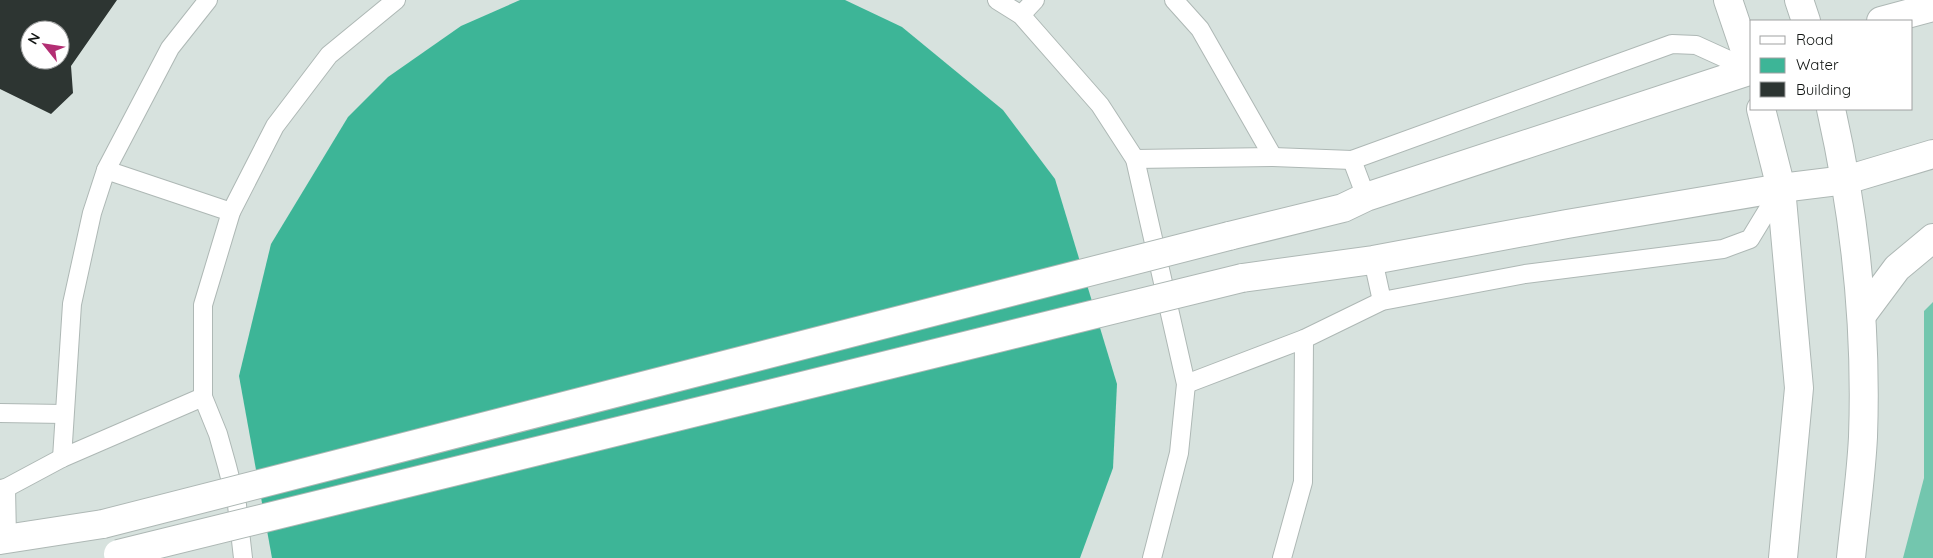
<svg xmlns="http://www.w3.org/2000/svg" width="1933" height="558" font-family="Quicksand,sans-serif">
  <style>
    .green { fill: #73c6ae }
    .water { fill: #3db597 }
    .building { fill: #2d3532; fill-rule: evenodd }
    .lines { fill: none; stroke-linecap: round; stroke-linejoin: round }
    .lane-casing { stroke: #aeb8b5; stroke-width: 20 }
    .street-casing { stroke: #aeb8b5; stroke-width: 30 }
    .secondary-casing { stroke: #aeb8b5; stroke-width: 30 }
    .lane { stroke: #fff; stroke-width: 18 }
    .street { stroke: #fff; stroke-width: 28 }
    .secondary { stroke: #fff; stroke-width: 28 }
    .secondary-bridge-casing { stroke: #aeb8b5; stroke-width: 30; stroke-linecap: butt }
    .secondary-bridge { stroke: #fff; stroke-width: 28 }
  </style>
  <rect width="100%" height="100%" fill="#d7e2de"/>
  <path class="green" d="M 1933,302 L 1933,558 L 1903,558 L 1924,478 L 1924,311 Z"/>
  <path class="water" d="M 520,0 L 845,0 L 902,27 L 1003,110 L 1055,179 L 1117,384 L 1113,468 L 1080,558 L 272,558 L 239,376 L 271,244 L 348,117 L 388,77 L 461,26 Z"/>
  <path class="building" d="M 0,0 L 117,0 L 71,66 L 73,93 L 51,114 L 0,89 ZM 30,30 L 60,30 L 60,60 L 30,60 Z"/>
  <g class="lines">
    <g class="lane-casing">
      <g id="lane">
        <path d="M 997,0 L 1021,15 L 1100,105 L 1135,159 L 1186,384 L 1179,453 L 1152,558"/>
        <path d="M 1174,0 L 1200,29 L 1273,157"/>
        <path d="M 1021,15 L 1035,0"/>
        <path d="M 1135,159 L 1273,157 L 1352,160 L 1672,44 L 1696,45 L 1751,70"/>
        <path d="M 1352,160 L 1366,197"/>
        <path d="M 106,170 L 231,212"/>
        <path d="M 1373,260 L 1382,301"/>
        <path d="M 1186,384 L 1304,339 L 1382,301 L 1525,274 L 1723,249 L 1750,239 L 1781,188"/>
        <path d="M 0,413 L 64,414"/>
        <path d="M 62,458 L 72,304 L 92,213 L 106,170 L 170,48 L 208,0"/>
        <path d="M 6,488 L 7,538"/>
        <path d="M 0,489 L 6,488 L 62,458 L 203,397"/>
        <path d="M 243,558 L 237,505 L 227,466 L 218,434 L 203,397 L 203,305 L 231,212 L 275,126 L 329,55 L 396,0"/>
        <path d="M 1282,558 L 1303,482 L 1304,339"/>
      </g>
    </g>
    <g class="street-casing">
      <g id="street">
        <path d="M 1728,0 L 1752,71"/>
        <path d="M 1799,0 L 1806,21"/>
        <path d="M 1761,109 L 1781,188 L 1799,388 L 1783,558"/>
        <path d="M 1831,109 C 1855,216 1867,326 1863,437 C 1861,477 1855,518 1851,558"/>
      </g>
    </g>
    <g class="secondary-casing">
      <g id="secondary">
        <path d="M 1881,21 L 1933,7"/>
        <path d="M 1229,236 L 1343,208 L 1366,197 L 1752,70"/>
        <path d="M 1242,278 L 1373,260 L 1567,224 L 1781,188 L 1846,180 L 1933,154"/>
        <path d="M 1862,315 L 1897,268 L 1933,238"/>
        <path d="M 0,540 L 103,524"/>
      </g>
    </g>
    <use href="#lane" class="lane"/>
    <use href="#street" class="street"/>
    <use href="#secondary" class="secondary"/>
    <g class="secondary-bridge-casing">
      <g id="secondary-bridge">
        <path d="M 103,524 L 1229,236"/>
        <path d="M 118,554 L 1242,278"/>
      </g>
    </g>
    <use href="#secondary-bridge" class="secondary-bridge"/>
  </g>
  <rect x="1750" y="20" width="162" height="90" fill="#ffffff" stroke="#a0a1a1"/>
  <rect x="1760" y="36" width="25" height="8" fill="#ffffff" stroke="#a0a1a1"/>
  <text x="1796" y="45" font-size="15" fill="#111513">Road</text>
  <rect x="1760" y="58" width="25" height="15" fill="#3db597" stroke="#a0a1a1"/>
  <text x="1796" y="70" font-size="15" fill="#111513">Water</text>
  <rect x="1760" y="82" width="25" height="15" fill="#2d3532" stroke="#a0a1a1"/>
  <text x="1796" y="95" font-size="15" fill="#111513">Building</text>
  <g transform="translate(45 45) rotate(300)"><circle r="24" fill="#ffffff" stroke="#a0a1a1"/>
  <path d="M0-4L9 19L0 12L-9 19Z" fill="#b32e73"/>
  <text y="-8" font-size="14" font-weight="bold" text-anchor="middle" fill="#111513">N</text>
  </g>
</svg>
